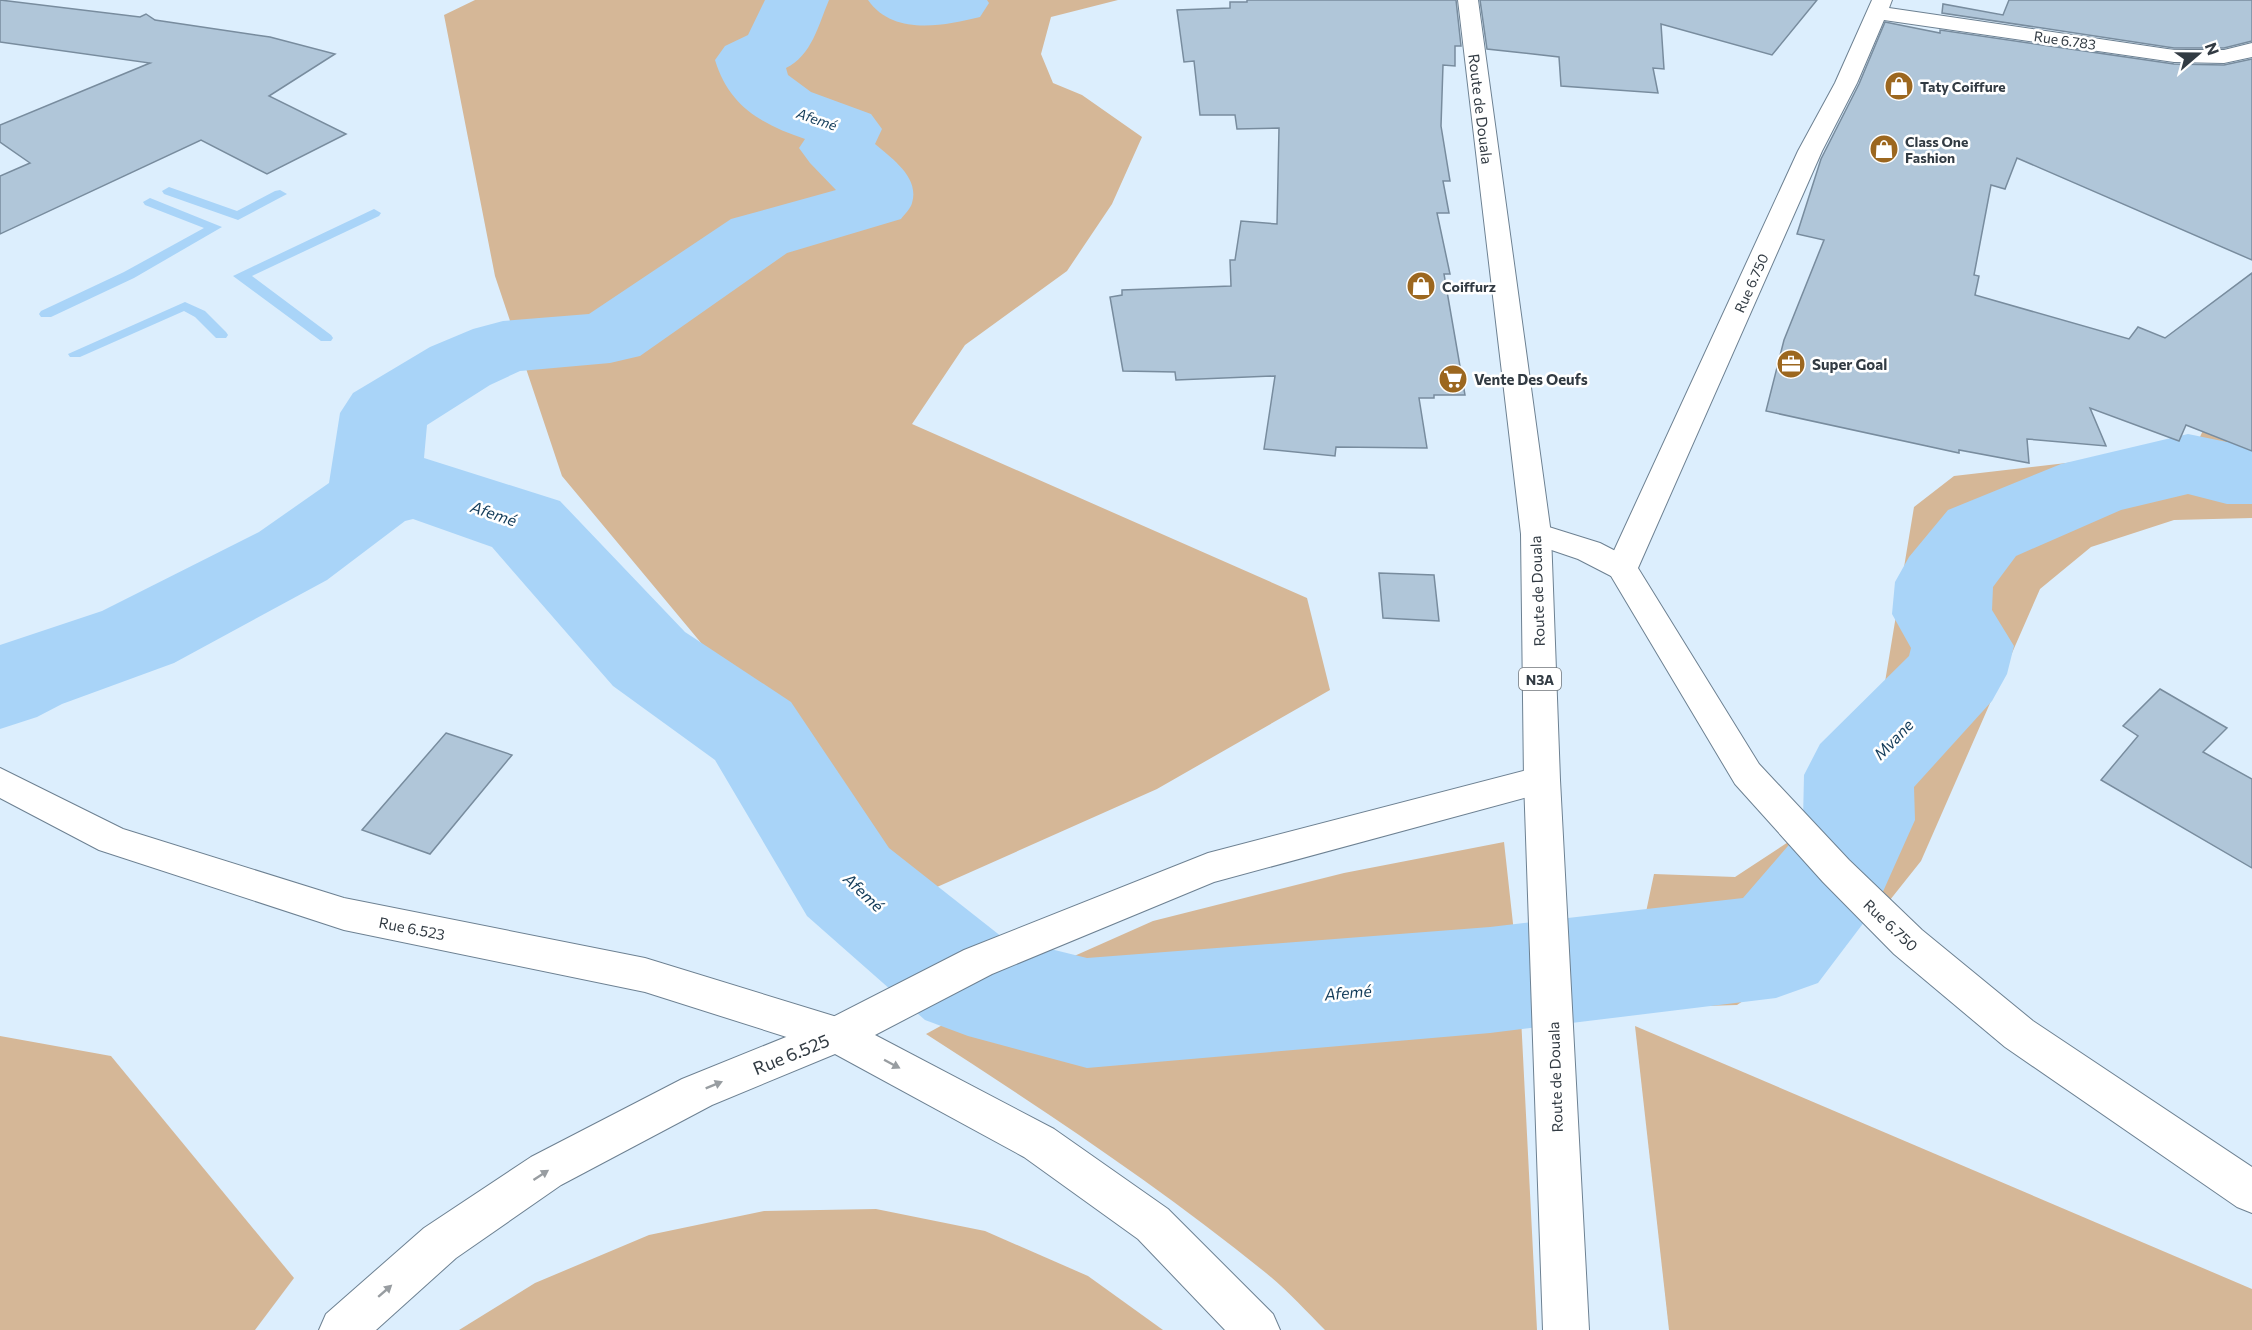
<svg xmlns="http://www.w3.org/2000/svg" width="2252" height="1330" font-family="Commissioner,sans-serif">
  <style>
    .green { fill: #d5b797 }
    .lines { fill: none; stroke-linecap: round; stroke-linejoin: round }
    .stream { fill: #a9d4f8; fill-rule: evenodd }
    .river { fill: #a9d4f8; fill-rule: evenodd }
    .building { fill: #b0c6d9; stroke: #788c9e; stroke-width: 1.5 }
    .minor-casing { stroke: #6d8192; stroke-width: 2 }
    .major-casing { stroke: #6d8192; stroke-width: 2 }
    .highway-casing { stroke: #6d8192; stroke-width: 2 }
    .minor { fill: #fff; fill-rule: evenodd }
    .major { fill: #fff; fill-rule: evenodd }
    .highway { fill: #fff; fill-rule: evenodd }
    .oneway { fill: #989da1 }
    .labels { text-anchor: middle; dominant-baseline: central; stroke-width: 5; stroke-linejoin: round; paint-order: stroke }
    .far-street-label { font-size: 14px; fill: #323b43; stroke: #fff }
    .far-poi-label { font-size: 14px; font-weight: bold; fill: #323b43; stroke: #fff; text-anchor: start }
    .far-water-label { font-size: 14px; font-style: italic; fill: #133c5a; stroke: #fff }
    .shield { fill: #fff; stroke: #70767b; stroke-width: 1.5 }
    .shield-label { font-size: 14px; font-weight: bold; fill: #323b43 }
    .street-label { font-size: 15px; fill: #323b43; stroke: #fff }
    .poi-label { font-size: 15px; font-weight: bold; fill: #323b43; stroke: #fff; text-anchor: start }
    .water-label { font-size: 16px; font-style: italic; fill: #133c5a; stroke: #fff }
    .near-street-label { font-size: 18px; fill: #323b43; stroke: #fff }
  </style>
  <rect width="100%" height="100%" fill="#dceefd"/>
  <g class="green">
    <path d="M 475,0 L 1118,0 L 1051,17 L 1041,54 L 1053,83 L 1082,95 L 1142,137 L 1112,204 L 1067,271 L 965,345 L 912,424 L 1307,598 L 1330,690 L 1157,789 L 928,891 L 747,698 L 562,476 L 495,276 L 444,15 Z"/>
    <path d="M 2209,417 L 2252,423 L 2252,518 L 2174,520 L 2091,547 L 2040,589 L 1921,861 L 1886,905 L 1737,1005 L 1641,1008 L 1615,968 L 1617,955 L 1637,955 L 1654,874 L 1735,877 L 1811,827 L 1829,745 L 1885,682 L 1914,507 L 1954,476 L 2195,448 Z"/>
    <path d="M 1504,842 L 1519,978 L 1537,1330 L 1325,1330 C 1306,1311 1287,1290 1266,1273 C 1159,1186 1042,1109 926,1034 L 1045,969 L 1153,921 L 1344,873 Z"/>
    <path d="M 1635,1026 L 2252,1289 L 2252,1330 L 1669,1330 Z"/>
    <path d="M 0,1036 L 111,1056 L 294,1278 L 255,1330 L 0,1330 Z"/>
    <path d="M 876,1209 L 985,1231 L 1088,1276 L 1163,1330 L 459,1330 L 535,1283 L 649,1235 L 764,1211 Z"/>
  </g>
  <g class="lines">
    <g class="stream">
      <path d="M 169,187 L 237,211 L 275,191 L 280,190 L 287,194 L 238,220 L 164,194 L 162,191 Z"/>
      <path d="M 150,198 L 222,227 L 134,278 L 51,317 L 41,317 L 39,314 L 41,311 L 124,272 L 204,228 L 145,205 L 143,202 Z"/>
      <path d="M 374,209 L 381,213 L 379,216 L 252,276 L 331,335 L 333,338 L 331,341 L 321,341 L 233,276 Z"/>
      <path d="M 185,302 L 205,311 L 226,332 L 228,335 L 226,338 L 216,338 L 195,317 L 184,311 L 80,357 L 70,357 L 68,354 Z"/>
    </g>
    <g class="river">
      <path d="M 765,0 L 829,0 C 818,26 812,55 786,68 L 788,75 L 811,92 L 871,114 L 882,129 L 875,144 C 891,158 920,177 912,203 C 911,208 904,215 901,219 L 787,253 L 640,356 L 610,363 L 520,371 L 490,385 L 427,425 L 424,458 L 560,501 L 685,632 L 791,702 L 889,848 L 1002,937 L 1087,958 L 1490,927 L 1743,898 L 1794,839 L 1803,820 L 1804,775 L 1820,744 L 1909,656 L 1911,648 L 1892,614 L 1895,582 L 1909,557 L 1948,510 L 2061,464 L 2188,434 L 2227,442 L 2252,442 L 2252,504 L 2227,504 L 2188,494 L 2121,510 L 2016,556 L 1993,587 L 1992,610 L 2014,646 L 2007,674 L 1992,701 L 1914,787 L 1915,820 L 1877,905 L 1818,983 L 1776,998 L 1490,1033 L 1087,1068 L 968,1036 L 925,1020 L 807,916 L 715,760 L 613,686 L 492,547 L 413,519 L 405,521 L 327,580 L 174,663 L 62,704 L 37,717 L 0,729 L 0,645 L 102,611 L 259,532 L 329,483 L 340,413 L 353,393 L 430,347 L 473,329 L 503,321 L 589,314 L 731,219 L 836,190 L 810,163 L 799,148 L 805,139 C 761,124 729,106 715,60 L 725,46 L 748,35 Z"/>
      <path d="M 868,0 L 987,0 L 989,3 L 980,17 C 943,26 893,36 868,0 Z"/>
    </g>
  </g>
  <g class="building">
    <path d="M 0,0 L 140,17 L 146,14 L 155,20 L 270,37 L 335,54 L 269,96 L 346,134 L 267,174 L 201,140 L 0,234 L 0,176 L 30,163 L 0,142 L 0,125 L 150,63 L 0,42 Z"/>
    <path d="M 1247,0 L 1456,0 L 1461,46 L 1455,46 L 1455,66 L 1443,65 L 1441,126 L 1450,181 L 1443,181 L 1449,213 L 1437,213 L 1450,274 L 1444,274 L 1465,395 L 1434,395 L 1434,398 L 1419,398 L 1427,448 L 1336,447 L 1335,456 L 1264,449 L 1275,376 L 1176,380 L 1175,372 L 1123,371 L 1110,297 L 1122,295 L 1122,290 L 1231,286 L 1230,260 L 1235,260 L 1241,221 L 1277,224 L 1279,128 L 1237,129 L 1235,115 L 1200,115 L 1194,61 L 1184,62 L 1177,10 L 1230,8 L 1230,2 L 1247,2 Z"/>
    <path d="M 1480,0 L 1817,0 L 1772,55 L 1661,24 L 1664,69 L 1653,68 L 1658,93 L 1561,86 L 1559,57 L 1487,49 Z"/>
    <path d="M 2009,0 L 2252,0 L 2252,41 L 2224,48 L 2174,48 L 1942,13 L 1943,4 L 2003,15 Z"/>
    <path d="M 1885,22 L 1940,33 L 1940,30 L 2174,64 L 2224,65 L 2252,59 L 2252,260 L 2017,158 L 2005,189 L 1991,185 L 1974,275 L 1979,276 L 1975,295 L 2129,339 L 2138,327 L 2165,338 L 2252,273 L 2252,451 L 2186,425 L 2179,441 L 2090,408 L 2106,446 L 2027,439 L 2029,463 L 1959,450 L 1959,453 L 1766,411 L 1784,340 L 1824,240 L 1797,234 L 1821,159 L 1859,84 Z"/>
    <path d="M 1379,573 L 1434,575 L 1439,621 L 1383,618 Z"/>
    <path d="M 2160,689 L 2227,728 L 2203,752 L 2252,779 L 2252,868 L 2101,780 L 2138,736 L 2123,726 Z"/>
    <path d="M 446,733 L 512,755 L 430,854 L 362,830 Z"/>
  </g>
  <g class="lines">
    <g class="minor-casing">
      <g id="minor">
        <path d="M 1872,0 L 1892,0 L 1889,8 L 2174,50 L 2224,50 L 2252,43 L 2252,57 L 2224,63 L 2174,62 L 1884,20 L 1857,83 L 1822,151 L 1638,568 L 1633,576 L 1622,579 L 1611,576 L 1606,568 L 1798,151 L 1835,83 Z"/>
        <path d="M 0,768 L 123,829 L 344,898 L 645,958 L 837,1017 L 851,1022 L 857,1035 L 851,1048 L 837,1053 L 645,992 L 344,930 L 99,850 L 0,798 Z"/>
      </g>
    </g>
    <g class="major-casing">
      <g id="major">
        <path d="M 1536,523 L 1600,543 L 1633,560 L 1759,764 L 1849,860 L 1922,930 L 2033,1021 L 2252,1167 L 2252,1213 L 2237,1207 L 2005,1047 L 1894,954 L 1823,882 L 1735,784 L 1611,576 L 1578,559 L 1525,541 L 1521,534 L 1525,527 Z"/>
        <path d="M 1542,766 L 1554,770 L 1560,780 L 1554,790 L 1214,882 L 992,974 L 875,1035 L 1054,1129 L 1168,1209 L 1273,1314 L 1280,1330 L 1225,1330 L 1138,1239 L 1024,1157 L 835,1054 L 712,1105 L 561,1185 L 456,1258 L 376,1330 L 319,1330 L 326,1314 L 424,1228 L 531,1157 L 682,1079 L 823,1022 L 964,950 L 1208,853 Z"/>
      </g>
    </g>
    <g class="highway-casing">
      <path id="highway" d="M 1458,0 L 1478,0 L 1551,534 L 1560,780 L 1589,1330 L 1543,1330 L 1524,780 L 1521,534 Z"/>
    </g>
    <use href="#minor" class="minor"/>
    <use href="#major" class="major"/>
    <use href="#highway" class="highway"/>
  </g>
  <defs><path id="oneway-solid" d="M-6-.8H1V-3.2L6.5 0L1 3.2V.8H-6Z" transform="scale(1.5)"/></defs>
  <g class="oneway">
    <use href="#oneway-solid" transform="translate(892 1064) rotate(28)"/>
    <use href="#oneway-solid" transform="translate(714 1085) rotate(-22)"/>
    <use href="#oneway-solid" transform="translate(541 1175) rotate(-33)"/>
    <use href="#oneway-solid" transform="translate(385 1291) rotate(-41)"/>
  </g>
  <defs>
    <g id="shop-disc" transform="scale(1.5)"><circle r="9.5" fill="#9c671f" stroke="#fff"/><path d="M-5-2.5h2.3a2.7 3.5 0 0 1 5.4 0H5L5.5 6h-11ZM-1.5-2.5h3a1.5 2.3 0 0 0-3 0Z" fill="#fff"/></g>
    <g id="office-disc" transform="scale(1.5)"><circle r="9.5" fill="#9c671f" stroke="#fff"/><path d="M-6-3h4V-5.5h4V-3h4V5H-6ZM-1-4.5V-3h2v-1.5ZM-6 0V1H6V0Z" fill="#fff"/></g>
    <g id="supermarket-disc" transform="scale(1.5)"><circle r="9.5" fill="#9c671f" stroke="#fff"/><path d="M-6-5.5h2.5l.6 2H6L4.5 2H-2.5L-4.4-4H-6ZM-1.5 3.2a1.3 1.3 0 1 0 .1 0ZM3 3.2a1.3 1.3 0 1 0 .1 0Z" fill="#fff"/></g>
  </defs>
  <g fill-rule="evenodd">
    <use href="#shop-disc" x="1899" y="86"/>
    <use href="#shop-disc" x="1884" y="149"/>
    <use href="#shop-disc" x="1421" y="286"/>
    <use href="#office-disc" x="1791" y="364"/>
    <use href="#supermarket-disc" x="1453" y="379"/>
  </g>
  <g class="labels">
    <g class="far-street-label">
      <text transform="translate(2065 40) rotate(8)">Rue 6.783</text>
      <text transform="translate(1751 283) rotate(-66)">Rue 6.750</text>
    </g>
    <g class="far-poi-label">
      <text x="1920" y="86">Taty Coiffure</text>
      <text x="1905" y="141">Class One<tspan x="1905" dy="16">Fashion</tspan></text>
      <text x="1442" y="286">Coiffurz</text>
    </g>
    <g class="far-water-label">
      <text transform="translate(817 119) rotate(19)">Afemé</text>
    </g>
    <rect class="shield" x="1519" y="668" width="42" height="22" rx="4.5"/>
    <g class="shield-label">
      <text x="1540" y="679">N3A</text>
    </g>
    <g class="street-label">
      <text transform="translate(1481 109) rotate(83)">Route de Douala</text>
      <text transform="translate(1537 591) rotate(-92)">Route de Douala</text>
      <text transform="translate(1891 925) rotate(43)">Rue 6.750</text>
      <text transform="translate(412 928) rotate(11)">Rue 6.523</text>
      <text transform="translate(1555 1077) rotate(-92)">Route de Douala</text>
    </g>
    <g class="poi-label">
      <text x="1812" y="364">Super Goal</text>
      <text x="1474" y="379">Vente Des Oeufs</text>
    </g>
    <g class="water-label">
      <text transform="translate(494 513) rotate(19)">Afemé</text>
      <text transform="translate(1893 739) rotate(-46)">Mvane</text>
      <text transform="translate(864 892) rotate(43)">Afemé</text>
      <text transform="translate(1348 992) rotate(-5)">Afemé</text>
    </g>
    <g class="near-street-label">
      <text transform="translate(791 1054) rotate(-22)">Rue 6.525</text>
    </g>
  </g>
  <g transform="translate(2198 54) rotate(70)" stroke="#ffffff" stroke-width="4.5" paint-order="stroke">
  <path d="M0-4.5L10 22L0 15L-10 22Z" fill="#323b43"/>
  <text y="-9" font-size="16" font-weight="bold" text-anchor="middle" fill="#323b43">N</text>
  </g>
</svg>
